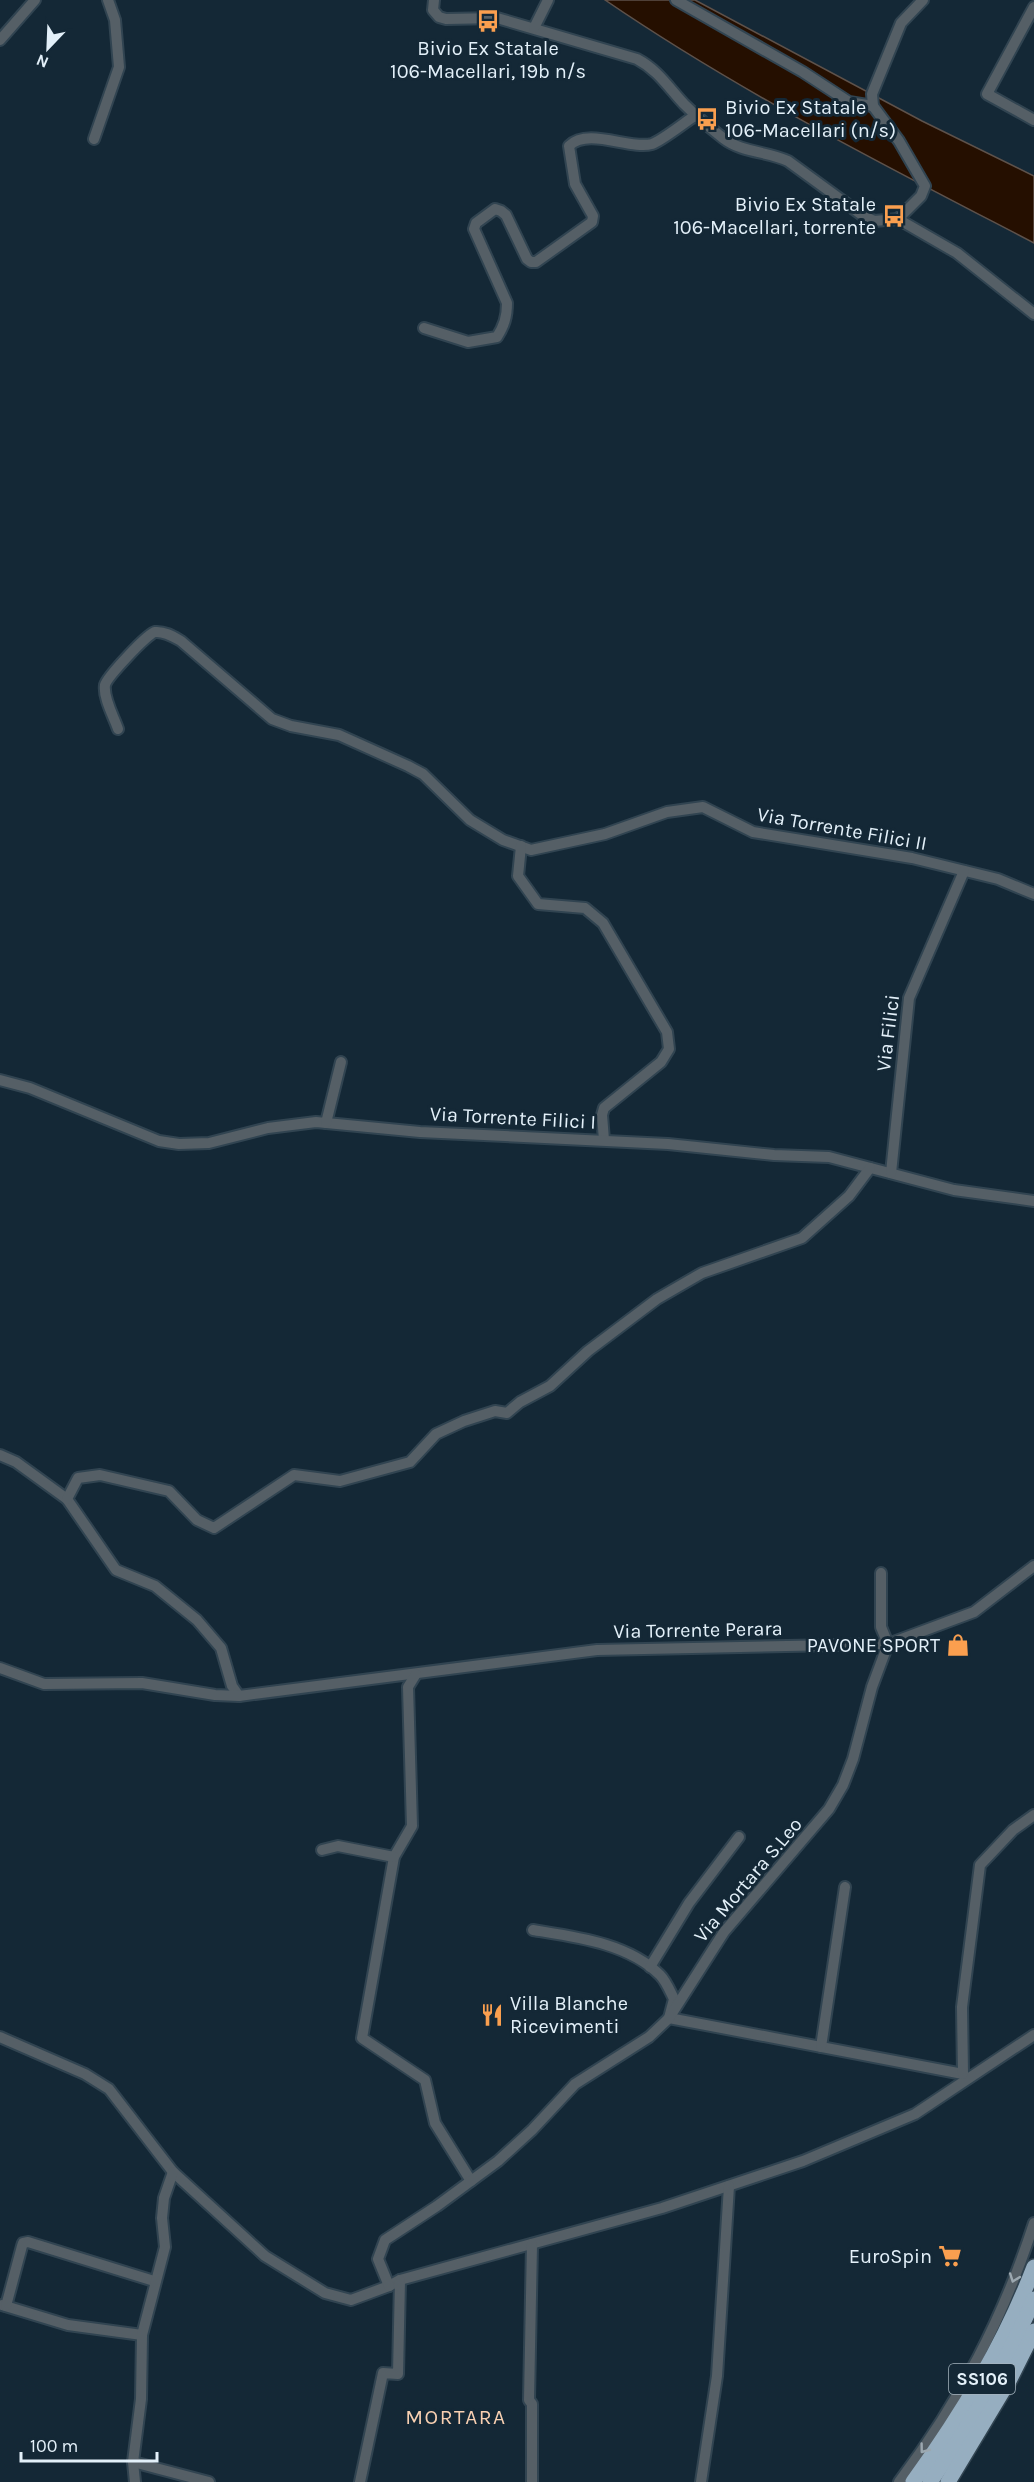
<svg xmlns="http://www.w3.org/2000/svg" width="1034" height="2482" font-family="Karla,sans-serif">
  <style>
    .water { fill: #250f00; stroke: #5e524b; stroke-width: 1.5 }
    .lines { fill: none; stroke-linecap: round; stroke-linejoin: round }
    .minor-casing { stroke: #314451; stroke-width: 14 }
    .highway-casing { stroke: #314451; stroke-width: 18 }
    .minor { stroke: #555f66; stroke-width: 10 }
    .highway { stroke: #96aec0; stroke-width: 15 }
    .oneway { stroke: #9ca8b0 }
    .labels { text-anchor: middle; dominant-baseline: central; stroke-width: 6; stroke-linejoin: round; paint-order: stroke }
    .shield { fill: #142836; stroke: #a5b4be; stroke-width: 1.5 }
    .shield-label { font-size: 18px; font-weight: bold; fill: #e3f0f9 }
    .poi-label { font-size: 20px; fill: #e3f0f9; stroke: #142836; text-anchor: end }
    .street-label { font-size: 20px; fill: #e3f0f9; stroke: #142836 }
    .neighbourhood-label { font-size: 21px; letter-spacing: 1.5px; fill: #f8d0b2; stroke: #142836 }
  </style>
  <rect width="100%" height="100%" fill="#142836"/>
  <path class="water" d="M 605,0 L 695,0 L 922,121 L 1034,176 L 1034,243 C 888,167 741,93 605,0 Z"/>
  <g class="lines">
    <g class="minor-casing">
      <g id="minor">
        <path d="M 434,0 L 433,10 L 439,17 L 446,19 L 497,18 L 637,59 C 658,70 668,87 684,104 C 696,116 709,127 723,138 C 742,153 767,151 788,161 L 862,215 L 874,221 L 898,219 L 957,253 L 1034,314"/>
        <path d="M 676,0 L 803,72 L 849,102 L 873,106"/>
        <path d="M 1034,7 L 987,94 L 1034,120"/>
        <path d="M 534,28 L 548,0"/>
        <path d="M 0,40 L 35,0"/>
        <path d="M 94,139 L 119,67 L 115,20 L 108,0"/>
        <path d="M 898,219 L 921,196 L 925,186 L 899,141 L 873,106 L 872,94 L 901,23 L 923,0"/>
        <path d="M 424,328 L 468,342 L 497,337 C 504,326 507,317 507,303 L 474,229 L 476,223 L 495,209 L 501,211 L 506,215 L 527,259 L 531,262 L 536,262 L 592,222 L 593,216 L 575,184 L 569,146 C 588,127 630,150 652,144 C 663,140 685,122 696,115"/>
        <path d="M 118,729 C 114,717 103,698 105,685 C 107,677 148,633 155,632 C 165,631 174,637 181,641 L 272,719 L 291,726 L 339,735 L 408,766 L 423,774 L 470,820 L 503,840 L 531,850 L 605,834 L 667,812 L 703,807 L 753,832 L 912,858 L 998,879 L 1034,894"/>
        <path d="M 521,846 L 518,876 L 538,904 L 585,908 L 603,923 L 667,1032 L 669,1049 L 661,1062 L 604,1108 L 602,1115 L 604,1140"/>
        <path d="M 0,1080 L 30,1088 L 159,1141 L 179,1144 L 209,1143 L 268,1128 L 316,1122 L 420,1132 L 668,1144 L 774,1155 L 829,1157 L 954,1190 L 1034,1201"/>
        <path d="M 326,1123 L 341,1062"/>
        <path d="M 891,1173 L 909,998 L 964,871"/>
        <path d="M 0,1455 L 16,1462 L 67,1499 L 116,1570 L 155,1586 L 197,1620 L 221,1648 L 232,1686 L 239,1696"/>
        <path d="M 67,1499 L 78,1478 L 100,1475 L 169,1491 L 197,1520 L 214,1528 L 294,1475 L 340,1481 L 410,1462 L 436,1434 L 464,1421 L 495,1411 L 507,1413 L 520,1402 L 550,1386 L 588,1351 L 657,1299 L 702,1273 L 802,1238 L 849,1196 L 870,1168"/>
        <path d="M 0,1668 L 44,1684 L 142,1683 L 215,1695 L 239,1696 L 597,1650 L 888,1644 L 974,1612 L 1034,1566"/>
        <path d="M 416,1674 L 408,1687 L 412,1826 L 394,1857 L 362,2038 L 425,2080 L 435,2123 L 471,2181"/>
        <path d="M 322,1850 L 338,1846 L 394,1857"/>
        <path d="M 533,1930 C 576,1937 628,1943 660,1975 C 666,1981 670,1991 674,1999 L 669,2018 L 963,2074 L 966,2079"/>
        <path d="M 650,1967 L 689,1903 L 739,1837"/>
        <path d="M 0,2037 L 85,2074 L 109,2089 L 173,2172 L 265,2256 L 325,2293 L 351,2300 L 389,2286 L 400,2280 L 662,2208 L 803,2161 L 915,2114 L 1034,2035"/>
        <path d="M 821,2047 L 845,1887"/>
        <path d="M 963,2074 L 962,2007 L 980,1865 L 1013,1830 L 1034,1815"/>
        <path d="M 532,2244 L 529,2400 L 532,2404 L 532,2482"/>
        <path d="M 389,2286 L 378,2259 L 385,2240 L 437,2206 L 498,2161 L 532,2130 L 575,2084 L 649,2037 L 669,2018 L 724,1932 L 829,1809 L 843,1785 L 853,1759 L 872,1687 L 888,1644 L 881,1627 L 881,1573"/>
        <path d="M 2,2305 L 68,2325 L 142,2335"/>
        <path d="M 6,2306 L 22,2246 L 23,2243 L 28,2242 L 154,2281"/>
        <path d="M 133,2462 L 209,2482"/>
        <path d="M 135,2482 L 133,2462 L 141,2399 L 142,2335 L 165,2247 L 162,2218 L 164,2198 L 173,2172"/>
        <path d="M 360,2482 L 383,2373 L 398,2374 L 400,2280"/>
        <path d="M 701,2482 L 717,2376 L 729,2186"/>
        <path d="M 899,2482 C 960,2401 1003,2319 1034,2223"/>
      </g>
    </g>
    <g class="highway-casing">
      <g id="highway">
        <path d="M 913,2482 C 962,2414 1004,2345 1034,2267"/>
        <path d="M 930,2482 C 972,2424 1005,2364 1034,2299"/>
        <path d="M 948,2482 L 1010,2379 L 1034,2331"/>
      </g>
    </g>
    <use href="#minor" class="minor"/>
    <use href="#highway" class="highway"/>
  </g>
  <defs><path id="oneway-chevron" d="M-2-3.5L2.5 0L-2 3.5" fill="none" stroke-width="1.6" stroke-linecap="round" stroke-linejoin="round" transform="scale(1.5)"/></defs>
  <g class="oneway">
    <use href="#oneway-chevron" transform="translate(1014 2278) rotate(110)"/>
    <use href="#oneway-chevron" transform="translate(924 2449) rotate(127)"/>
  </g>
  <defs>
    <g id="bus-bare" transform="scale(1.8)"><path d="M-5-6H5V4H4V6H2V4H-2V6H-4V4H-5ZM-3.5-4V0h7V-4ZM-3.5 1.2v1.5H-2V1.2ZM2 1.2v1.5H3.5V1.2Z" fill="#fa9f4f" stroke="#142836" stroke-width="2.5" paint-order="stroke"/></g>
    <g id="shop-bare" transform="scale(1.8)"><path d="M-5-2.5h2.3a2.7 3.5 0 0 1 5.4 0H5L5.5 6h-11ZM-1.5-2.5h3a1.5 2.3 0 0 0-3 0Z" fill="#fa9f4f" stroke="#142836" stroke-width="2.5" paint-order="stroke"/></g>
    <g id="restaurant-bare" transform="scale(1.8)"><path d="M-5-6h1v4h1v-4h1v4h1v-4h1v5L-1.5 .5V6h-2V.5L-5-1ZM5-6V6H3V1.5H1.5Q1.5-4 5-6Z" fill="#fa9f4f" stroke="#142836" stroke-width="2.5" paint-order="stroke"/></g>
    <g id="supermarket-bare" transform="scale(1.8)"><path d="M-6-5.5h2.5l.6 2H6L4.5 2H-2.5L-4.4-4H-6ZM-1.5 3.2a1.3 1.3 0 1 0 .1 0ZM3 3.2a1.3 1.3 0 1 0 .1 0Z" fill="#fa9f4f" stroke="#142836" stroke-width="2.5" paint-order="stroke"/></g>
  </defs>
  <g fill-rule="evenodd">
    <use href="#bus-bare" x="488" y="21"/>
    <use href="#bus-bare" x="707" y="119"/>
    <use href="#bus-bare" x="894" y="216"/>
    <use href="#shop-bare" x="958" y="1645"/>
    <use href="#restaurant-bare" x="492" y="2015"/>
    <use href="#supermarket-bare" x="950" y="2256"/>
  </g>
  <g class="labels">
    <rect class="shield" x="949" y="2364" width="66" height="30" rx="4.5"/>
    <g class="shield-label">
      <text x="982" y="2379">SS106</text>
    </g>
    <g class="poi-label">
      <text x="488" y="48" text-anchor="middle">Bivio Ex Statale<tspan x="488" dy="23">106-Macellari, 19b n/s</tspan></text>
      <text x="725" y="107" text-anchor="start">Bivio Ex Statale<tspan x="725" dy="23">106-Macellari (n/s)</tspan></text>
      <text x="876" y="204">Bivio Ex Statale<tspan x="876" dy="23">106-Macellari, torrente</tspan></text>
      <text x="940" y="1645">PAVONE SPORT</text>
      <text x="510" y="2003" text-anchor="start">Villa Blanche<tspan x="510" dy="23">Ricevimenti</tspan></text>
      <text x="932" y="2256">EuroSpin</text>
    </g>
    <g class="street-label">
      <text transform="translate(842 829) rotate(10)">Via Torrente Filici II</text>
      <text transform="translate(888 1033) rotate(-83)">Via Filici</text>
      <text transform="translate(513 1118) rotate(3)">Via Torrente Filici I</text>
      <text transform="translate(698 1630) rotate(-1)">Via Torrente Perara</text>
      <text transform="translate(748 1880) rotate(-50)">Via Mortara S.Leo</text>
    </g>
    <g class="neighbourhood-label">
      <text x="456" y="2417">MORTARA</text>
    </g>
  </g>
  <g transform="translate(48 48) rotate(203)" stroke="#142836" stroke-width="4.5" paint-order="stroke">
  <path d="M0-4.5L10 22L0 15L-10 22Z" fill="#e3f0f9"/>
  <text y="-9" font-size="16" font-weight="bold" text-anchor="middle" fill="#e3f0f9">N</text>
  </g>
  <path d="M21 2452v9h136v-9" fill="none" stroke="#e3f0f9" stroke-width="3"/>
  <text x="30" y="2452" font-size="18" fill="#e3f0f9" stroke="#142836" stroke-width="4.5" paint-order="stroke">100 m</text>
</svg>
